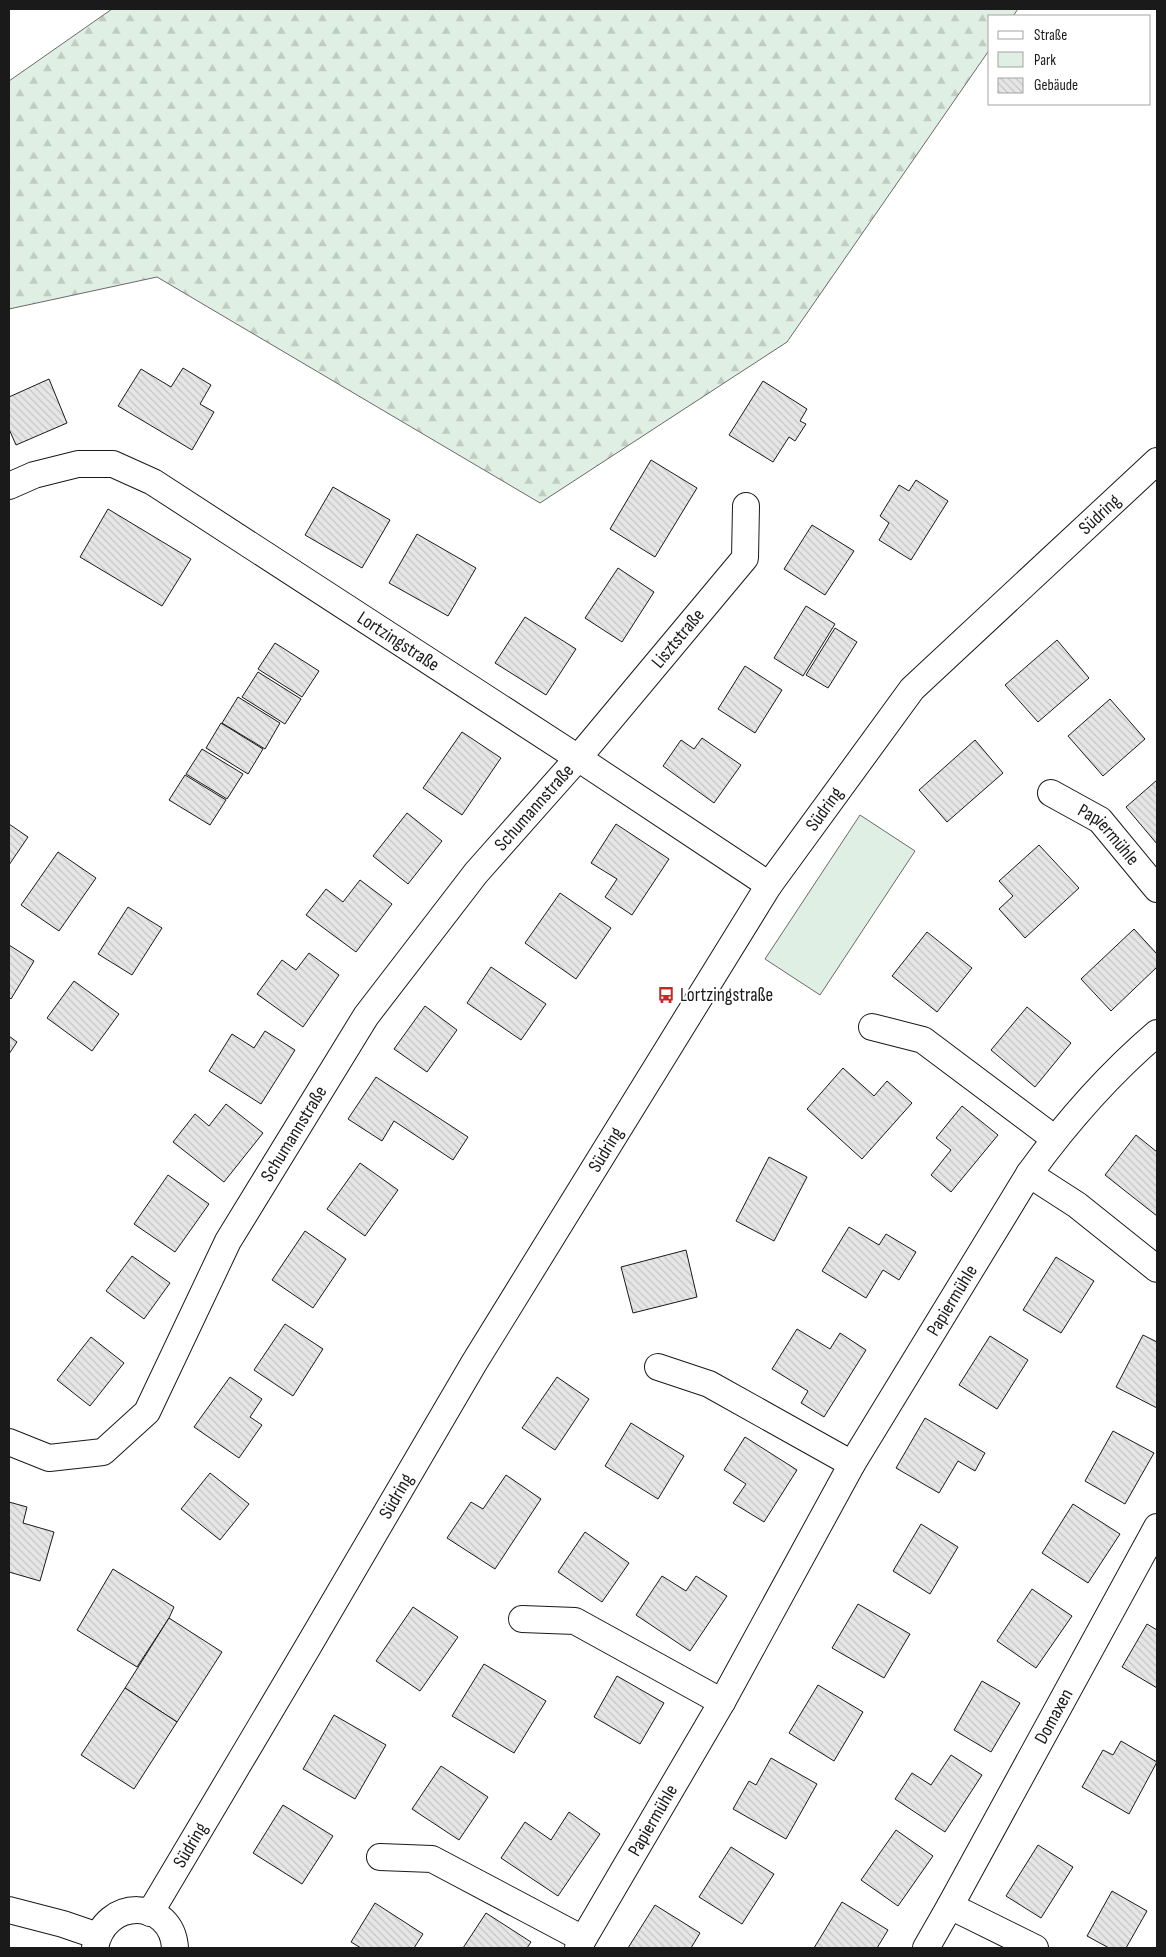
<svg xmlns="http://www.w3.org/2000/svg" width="1166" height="1957" font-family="'Sofia Sans Condensed',sans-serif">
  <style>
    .green { fill: #e0efe3; stroke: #6a6a6a }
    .forest { fill: url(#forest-firs); stroke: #6a6a6a }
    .building { fill: url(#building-back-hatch); stroke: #1a1a1a }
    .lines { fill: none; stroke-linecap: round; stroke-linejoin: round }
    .minor-casing { stroke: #1a1a1a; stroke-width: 28 }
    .minor { stroke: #fff; stroke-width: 26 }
    .labels { text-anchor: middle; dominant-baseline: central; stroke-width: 4; stroke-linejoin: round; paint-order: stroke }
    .street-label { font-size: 19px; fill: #1a1a1a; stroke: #fff }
    .poi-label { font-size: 19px; fill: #1a1a1a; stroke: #fff; text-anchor: start }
  </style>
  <defs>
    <pattern id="forest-firs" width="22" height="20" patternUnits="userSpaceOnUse" patternTransform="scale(1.25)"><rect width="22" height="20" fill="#e0efe3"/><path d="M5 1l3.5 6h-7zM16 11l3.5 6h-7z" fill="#c0ccc2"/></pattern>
    <pattern id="building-back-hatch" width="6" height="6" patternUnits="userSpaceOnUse" patternTransform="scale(1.25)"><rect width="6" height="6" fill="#e6e6e6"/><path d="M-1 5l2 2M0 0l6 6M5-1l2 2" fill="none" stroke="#c5c5c5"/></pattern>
  </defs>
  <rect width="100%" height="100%" fill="#fff"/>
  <path class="green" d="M 860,815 L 915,851 L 820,995 L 765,959 Z"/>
  <path class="forest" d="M 112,9 L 1018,9 L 1013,16 L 990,16 L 990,49 L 787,342 L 540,503 L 157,277 L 9,309 L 9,81 Z"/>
  <g class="building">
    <path d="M 183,368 L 211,385 L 200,404 L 214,412 L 192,450 L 118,406 L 141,369 L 171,387 Z"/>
    <path d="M 49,379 L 67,423 L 16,445 L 9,429 L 9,397 Z"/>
    <path d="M 763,381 L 807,409 L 800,421 L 806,424 L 795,441 L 789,437 L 773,462 L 729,435 Z"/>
    <path d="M 651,460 L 697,488 L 655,557 L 610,529 Z"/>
    <path d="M 916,480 L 948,501 L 911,560 L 879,540 L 889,523 L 880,516 L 899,485 L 909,491 Z"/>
    <path d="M 333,487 L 390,520 L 362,568 L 305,535 Z"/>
    <path d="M 108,509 L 191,559 L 162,606 L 80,557 Z"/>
    <path d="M 812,525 L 854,551 L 825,595 L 784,569 Z"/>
    <path d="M 417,534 L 476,568 L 448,616 L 389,583 Z"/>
    <path d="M 618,568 L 654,592 L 622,642 L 585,618 Z"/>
    <path d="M 806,606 L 835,624 L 803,676 L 774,658 Z"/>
    <path d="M 525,617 L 576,649 L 546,695 L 495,663 Z"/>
    <path d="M 835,628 L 857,642 L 828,688 L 806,675 Z"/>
    <path d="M 1057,640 L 1089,678 L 1038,722 L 1005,685 Z"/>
    <path d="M 275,643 L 319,671 L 302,697 L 258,669 Z"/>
    <path d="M 745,666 L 782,690 L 755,733 L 718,709 Z"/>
    <path d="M 258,672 L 301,699 L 285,724 L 242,697 Z"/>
    <path d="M 238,697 L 280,723 L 265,749 L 222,723 Z"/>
    <path d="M 1110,699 L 1145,739 L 1103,776 L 1068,736 Z"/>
    <path d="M 221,723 L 263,749 L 248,774 L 206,748 Z"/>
    <path d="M 462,732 L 501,758 L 462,815 L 423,788 Z"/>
    <path d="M 702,738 L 741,765 L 714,803 L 663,766 L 681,740 L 694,749 Z"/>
    <path d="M 975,740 L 1003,773 L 947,822 L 919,790 Z"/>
    <path d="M 202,749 L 243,774 L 227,799 L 186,774 Z"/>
    <path d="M 185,775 L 226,800 L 210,825 L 169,800 Z"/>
    <path d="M 1157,780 L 1157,844 L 1126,807 Z"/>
    <path d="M 407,813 L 442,841 L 408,884 L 373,856 Z"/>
    <path d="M 9,824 L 28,837 L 9,865 Z"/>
    <path d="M 616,824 L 669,859 L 632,915 L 605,897 L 617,879 L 591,863 Z"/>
    <path d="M 1039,845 L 1079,888 L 1025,938 L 999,909 L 1013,896 L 999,881 Z"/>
    <path d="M 58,852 L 96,878 L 59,931 L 21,905 Z"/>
    <path d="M 360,880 L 392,904 L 356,952 L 306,915 L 326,889 L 343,902 Z"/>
    <path d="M 560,893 L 611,928 L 576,979 L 525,943 Z"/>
    <path d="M 128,907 L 162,928 L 132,975 L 98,954 Z"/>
    <path d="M 1134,929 L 1157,954 L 1157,967 L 1111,1011 L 1081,979 Z"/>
    <path d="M 927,932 L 972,968 L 937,1012 L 892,976 Z"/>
    <path d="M 9,945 L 34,961 L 11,999 L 9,997 Z"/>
    <path d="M 309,953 L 339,975 L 303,1027 L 257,994 L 282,960 L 296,970 Z"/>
    <path d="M 491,967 L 546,1004 L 521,1040 L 467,1003 Z"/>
    <path d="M 74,981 L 119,1014 L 92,1051 L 47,1018 Z"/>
    <path d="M 425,1006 L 457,1030 L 427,1072 L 394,1049 Z"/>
    <path d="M 1027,1007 L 1071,1043 L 1035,1087 L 991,1050 Z"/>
    <path d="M 265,1031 L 295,1050 L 261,1104 L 209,1071 L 232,1034 L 254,1048 Z"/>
    <path d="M 9,1036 L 17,1042 L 9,1054 Z"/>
    <path d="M 843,1068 L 874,1096 L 887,1081 L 912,1103 L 862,1159 L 807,1109 Z"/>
    <path d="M 376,1077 L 468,1137 L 453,1160 L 394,1121 L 382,1141 L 348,1119 Z"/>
    <path d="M 226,1104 L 263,1133 L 224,1182 L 173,1142 L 195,1114 L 209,1126 Z"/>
    <path d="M 962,1106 L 998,1135 L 951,1192 L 931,1175 L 951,1150 L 936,1138 Z"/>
    <path d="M 1136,1135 L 1157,1152 L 1157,1216 L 1105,1175 Z"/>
    <path d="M 769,1157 L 807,1177 L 774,1241 L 736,1221 Z"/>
    <path d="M 360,1163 L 398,1190 L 365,1236 L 327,1209 Z"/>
    <path d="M 168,1175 L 209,1204 L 175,1252 L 134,1224 Z"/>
    <path d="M 849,1227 L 879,1245 L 886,1234 L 916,1252 L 899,1280 L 883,1270 L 866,1298 L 822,1271 Z"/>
    <path d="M 305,1231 L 346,1259 L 313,1308 L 272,1280 Z"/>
    <path d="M 686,1250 L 697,1297 L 633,1313 L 621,1267 Z"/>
    <path d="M 132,1256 L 170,1283 L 144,1319 L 106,1291 Z"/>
    <path d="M 1056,1257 L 1094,1281 L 1061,1333 L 1023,1310 Z"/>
    <path d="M 285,1324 L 323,1349 L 293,1396 L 254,1370 Z"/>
    <path d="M 797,1329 L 830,1349 L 840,1333 L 866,1350 L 824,1417 L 801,1403 L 808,1391 L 772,1369 Z"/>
    <path d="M 1143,1335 L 1157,1342 L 1157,1408 L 1116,1387 Z"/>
    <path d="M 990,1336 L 1028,1360 L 997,1409 L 959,1385 Z"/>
    <path d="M 91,1337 L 124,1363 L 90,1406 L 57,1380 Z"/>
    <path d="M 230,1377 L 262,1399 L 250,1417 L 262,1425 L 239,1458 L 194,1427 Z"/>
    <path d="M 557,1377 L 589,1399 L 555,1450 L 522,1428 Z"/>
    <path d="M 925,1418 L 985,1453 L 975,1471 L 958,1461 L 939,1493 L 896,1468 Z"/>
    <path d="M 631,1423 L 684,1456 L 658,1499 L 605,1466 Z"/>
    <path d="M 1113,1431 L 1154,1453 L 1125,1504 L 1085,1481 Z"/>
    <path d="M 745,1437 L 797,1470 L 764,1522 L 733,1503 L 746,1484 L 724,1470 Z"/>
    <path d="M 210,1473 L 249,1504 L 220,1540 L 181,1509 Z"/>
    <path d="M 506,1475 L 541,1499 L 495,1569 L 447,1538 L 471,1502 L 483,1509 Z"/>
    <path d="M 9,1502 L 27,1507 L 23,1523 L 54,1532 L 40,1581 L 9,1572 Z"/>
    <path d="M 1073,1504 L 1120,1534 L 1088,1583 L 1042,1553 Z"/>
    <path d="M 921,1524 L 958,1547 L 930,1594 L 893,1571 Z"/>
    <path d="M 585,1532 L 629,1563 L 602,1602 L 558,1572 Z"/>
    <path d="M 113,1569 L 174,1607 L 169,1618 L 137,1667 L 77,1630 Z"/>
    <path d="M 662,1576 L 686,1591 L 696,1576 L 727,1596 L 690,1651 L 636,1615 Z"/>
    <path d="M 1032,1589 L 1072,1616 L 1036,1668 L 997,1641 Z"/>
    <path d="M 858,1604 L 910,1634 L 884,1678 L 832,1648 Z"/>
    <path d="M 413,1607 L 458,1637 L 420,1691 L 376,1661 Z"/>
    <path d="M 169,1618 L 222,1652 L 177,1722 L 125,1688 Z"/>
    <path d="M 1147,1624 L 1157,1630 L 1157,1688 L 1122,1667 Z"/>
    <path d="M 484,1664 L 546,1701 L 514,1753 L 452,1716 Z"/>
    <path d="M 617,1676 L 664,1703 L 640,1744 L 594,1717 Z"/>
    <path d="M 982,1681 L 1020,1703 L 991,1752 L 954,1730 Z"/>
    <path d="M 818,1685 L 863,1712 L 834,1761 L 789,1733 Z"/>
    <path d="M 125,1688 L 177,1722 L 134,1789 L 81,1755 Z"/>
    <path d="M 334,1715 L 386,1745 L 355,1799 L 303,1769 Z"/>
    <path d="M 1121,1741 L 1157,1762 L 1129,1814 L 1082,1787 L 1103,1750 L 1113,1755 Z"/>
    <path d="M 951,1755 L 982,1775 L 945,1832 L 895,1799 L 912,1773 L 931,1785 Z"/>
    <path d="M 771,1758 L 817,1784 L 786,1839 L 733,1809 L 749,1781 L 756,1785 Z"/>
    <path d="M 441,1766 L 488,1797 L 459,1840 L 412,1809 Z"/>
    <path d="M 283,1805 L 333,1836 L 302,1884 L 253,1853 Z"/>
    <path d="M 569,1812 L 600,1834 L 558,1896 L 501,1858 L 525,1822 L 551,1840 Z"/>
    <path d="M 896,1830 L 933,1856 L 898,1906 L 861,1880 Z"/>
    <path d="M 1038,1845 L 1073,1867 L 1041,1918 L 1006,1896 Z"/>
    <path d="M 731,1847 L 774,1874 L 742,1924 L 699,1897 Z"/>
    <path d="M 1112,1891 L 1147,1911 L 1126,1948 L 1109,1948 L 1087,1936 Z"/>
    <path d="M 842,1902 L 888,1930 L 877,1948 L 814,1948 Z"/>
    <path d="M 375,1903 L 423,1934 L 414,1948 L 361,1948 L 351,1942 Z"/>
    <path d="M 655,1905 L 700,1933 L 691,1948 L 628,1948 Z"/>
    <path d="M 486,1913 L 531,1942 L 527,1948 L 463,1948 Z"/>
  </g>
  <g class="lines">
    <g class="minor-casing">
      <g id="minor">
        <path id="s1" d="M 9,486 L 34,475 L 78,464 L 113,464 L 153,482 L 578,758 L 769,885"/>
        <path id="s2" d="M 1051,793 L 1100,820 L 1157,889"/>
        <path d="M 872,1027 L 923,1040 L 1055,1139"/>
        <path d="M 1029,1174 L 1077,1205 L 1157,1269"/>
        <path d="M 658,1367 L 709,1384 L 852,1464"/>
        <path id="s3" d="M 9,1442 L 49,1458 L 103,1452 L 147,1412 L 228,1241 L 366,1016 L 476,873 L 578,758 L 745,558 L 746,506"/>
        <path d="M 522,1619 L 575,1621 L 722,1702"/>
        <path d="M 380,1857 L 432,1859 L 583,1939"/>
        <path d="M 9,1910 L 63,1924 L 98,1936"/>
        <path id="s4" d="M 150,1913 L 309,1645 L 474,1363 L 769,885 L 912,689 L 1157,461"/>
        <path d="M 95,1948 C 104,1897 172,1898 175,1948"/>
        <path id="s5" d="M 578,1948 L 722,1702 L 852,1464 L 1029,1174 C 1066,1123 1109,1074 1157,1033"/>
        <path d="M 926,1948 L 950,1906"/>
        <path id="s6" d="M 1035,1948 L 950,1906 L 1157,1527"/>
      </g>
    </g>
    <use href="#minor" class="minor"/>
  </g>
  <defs>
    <g id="bus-bare" transform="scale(1.35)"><path d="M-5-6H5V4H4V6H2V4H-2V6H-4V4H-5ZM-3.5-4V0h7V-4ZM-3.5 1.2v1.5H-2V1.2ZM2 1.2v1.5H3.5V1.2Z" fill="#c62828" stroke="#fff" stroke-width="2.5" paint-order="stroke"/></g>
  </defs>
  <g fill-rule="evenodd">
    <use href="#bus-bare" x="666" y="995"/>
  </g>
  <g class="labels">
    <g class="street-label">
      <text stroke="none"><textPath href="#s4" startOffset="1699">Südring</textPath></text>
      <text stroke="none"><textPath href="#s3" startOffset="1100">Lisztstraße</textPath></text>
      <text stroke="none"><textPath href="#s1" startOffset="444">Lortzingstraße</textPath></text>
      <text stroke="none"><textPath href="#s3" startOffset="878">Schumannstraße</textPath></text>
      <text stroke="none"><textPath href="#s4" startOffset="1294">Südring</textPath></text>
      <text stroke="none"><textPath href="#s2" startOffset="72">Papiermühle</textPath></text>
      <text stroke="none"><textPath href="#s3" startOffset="472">Schumannstraße</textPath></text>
      <text stroke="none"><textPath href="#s4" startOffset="889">Südring</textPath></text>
      <text stroke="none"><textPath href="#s5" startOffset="748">Papiermühle</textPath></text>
      <text stroke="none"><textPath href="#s4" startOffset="484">Südring</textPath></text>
      <text stroke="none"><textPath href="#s6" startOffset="311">Domaxen</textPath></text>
      <text stroke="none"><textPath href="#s5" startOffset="148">Papiermühle</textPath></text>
      <text stroke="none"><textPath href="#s4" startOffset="79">Südring</textPath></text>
    </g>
    <g class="poi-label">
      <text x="680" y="995">Lortzingstraße</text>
    </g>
  </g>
  <rect width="1166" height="1957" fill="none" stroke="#1a1a1a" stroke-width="20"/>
  <rect x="988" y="15" width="162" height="90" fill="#ffffff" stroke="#a3a3a3"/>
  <rect x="998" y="31" width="25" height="8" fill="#ffffff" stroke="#a3a3a3"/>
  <text x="1034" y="40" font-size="15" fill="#1a1a1a">Straße</text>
  <rect x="998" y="52" width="25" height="15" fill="#e0efe3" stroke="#a3a3a3"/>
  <text x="1034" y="65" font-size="15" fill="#1a1a1a">Park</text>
  <rect x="998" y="78" width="25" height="15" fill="url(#building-back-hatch)" stroke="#a3a3a3"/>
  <text x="1034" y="90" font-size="15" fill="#1a1a1a">Gebäude</text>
</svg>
